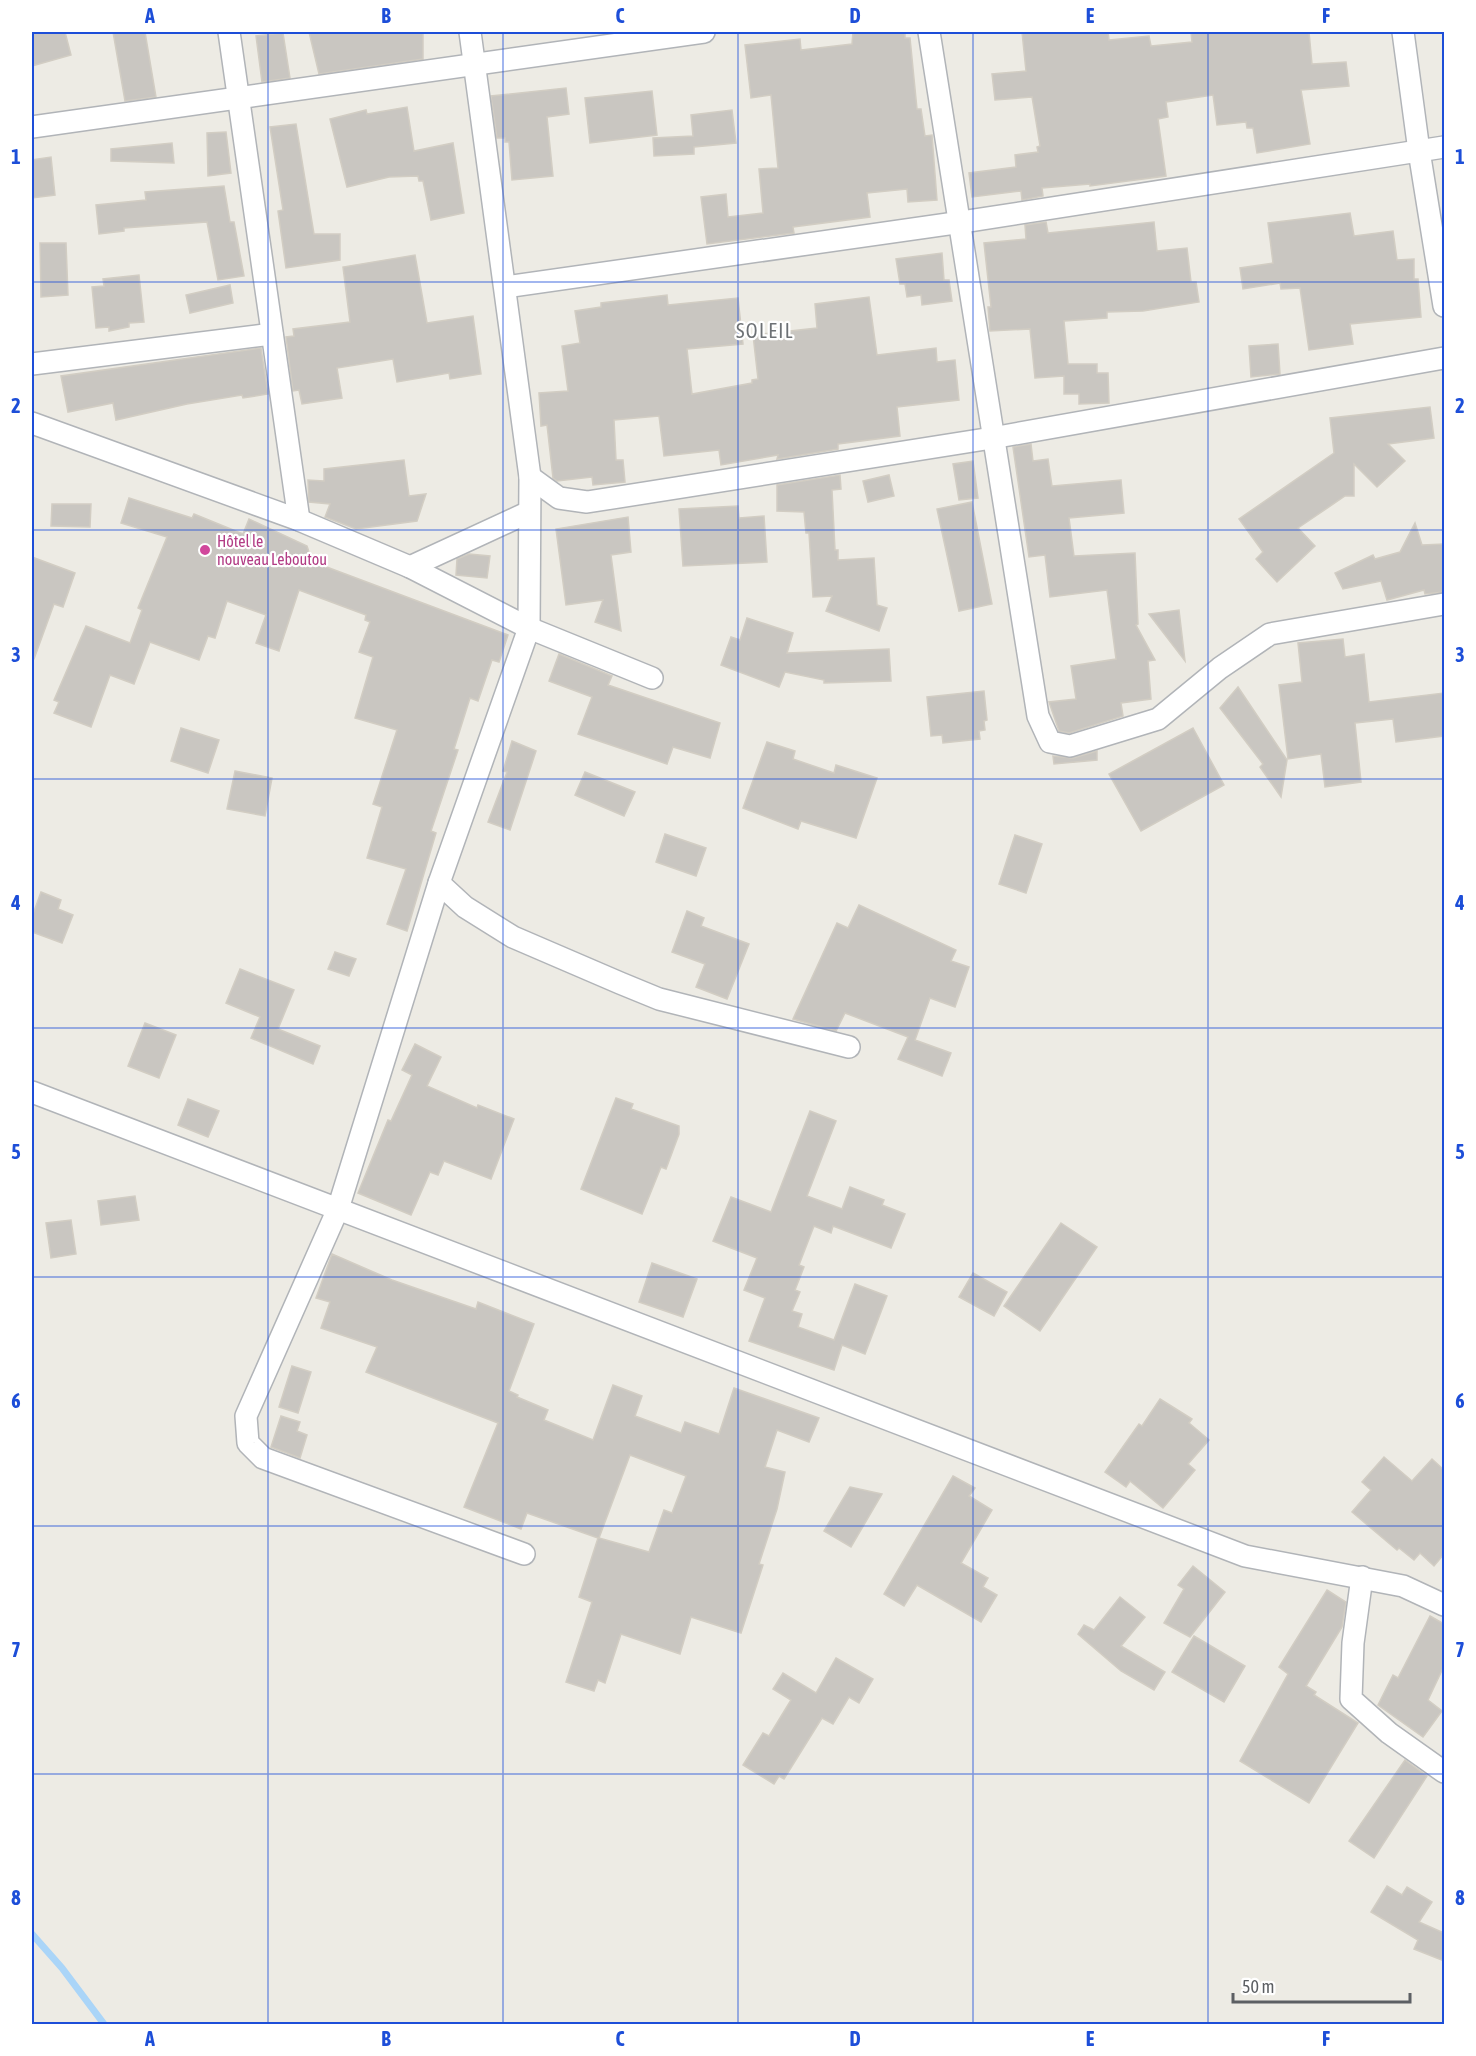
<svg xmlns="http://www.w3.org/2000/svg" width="1476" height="2056" font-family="'Asap Condensed',sans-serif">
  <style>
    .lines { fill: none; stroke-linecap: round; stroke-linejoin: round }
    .stream { stroke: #aad5f8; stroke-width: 7 }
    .building { fill: #c9c6c1; stroke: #d2cdc3; stroke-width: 1.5; fill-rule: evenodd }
    .minor-casing { stroke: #b1b4b8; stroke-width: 24 }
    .minor { stroke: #fff; stroke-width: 21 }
    .grid { fill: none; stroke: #1d4ed8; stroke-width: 1.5; stroke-opacity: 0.55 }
    .hotel-dot { fill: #d1479c; stroke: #fff; stroke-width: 2 }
    .labels { text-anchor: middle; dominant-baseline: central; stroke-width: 4.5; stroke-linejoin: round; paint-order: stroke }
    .hotel-label { font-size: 16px; fill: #b23c85; stroke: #fff; text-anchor: start }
    .quarter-label { font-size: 20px; letter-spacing: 1.5px; fill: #6d7175; stroke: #fff }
    .neatline { fill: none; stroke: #1d4ed8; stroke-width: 2 }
    .grid-label { font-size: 20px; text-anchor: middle; font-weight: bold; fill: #1d4ed8 }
  </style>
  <rect width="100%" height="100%" fill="#edebe4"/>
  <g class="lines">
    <path class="stream" d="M 32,1934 L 62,1968 L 104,2024"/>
  </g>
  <g class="building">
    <path d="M 32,32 L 65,32 L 71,55 L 32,66 Z"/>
    <path d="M 113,32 L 145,32 L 156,97 L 125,101 Z"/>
    <path d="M 309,32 L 423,32 L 423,59 L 319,74 Z"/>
    <path d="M 853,32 L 905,32 L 905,38 L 910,38 L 917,109 L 921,109 L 925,136 L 932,135 L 937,200 L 908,202 L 907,189 L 867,193 L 870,217 L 793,227 L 794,233 L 707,244 L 701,197 L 726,194 L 728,217 L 763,213 L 759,169 L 778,168 L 771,95 L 751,98 L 745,45 L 800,39 L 801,50 L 852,44 Z"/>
    <path d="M 1022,32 L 1108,32 L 1109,40 L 1149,36 L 1151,46 L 1192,42 L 1191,32 L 1309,32 L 1312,64 L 1346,62 L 1349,86 L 1301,90 L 1310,144 L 1257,153 L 1253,128 L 1247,128 L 1246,122 L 1217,125 L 1213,95 L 1166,102 L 1168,117 L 1158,119 L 1166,176 L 1090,186 L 1090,184 L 1042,188 L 1043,196 L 1022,200 L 1021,191 L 972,197 L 969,173 L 1016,167 L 1015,155 L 1038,152 L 1037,147 L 1040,146 L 1032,97 L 995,100 L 992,74 L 1026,71 Z"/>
    <path d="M 283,33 L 290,78 L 262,82 L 256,36 Z"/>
    <path d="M 566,88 L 569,114 L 547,117 L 553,176 L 512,180 L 509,142 L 505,142 L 505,138 L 497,138 L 491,96 Z"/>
    <path d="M 652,91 L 657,135 L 590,143 L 585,98 Z"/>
    <path d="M 407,107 L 414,151 L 453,143 L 464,213 L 431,220 L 423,181 L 419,181 L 418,176 L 389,177 L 347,187 L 330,119 L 366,110 L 367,114 Z"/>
    <path d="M 732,110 L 736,143 L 694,147 L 694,154 L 654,156 L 653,138 L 693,136 L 691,115 Z"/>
    <path d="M 296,124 L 314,234 L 340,234 L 340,260 L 286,268 L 278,211 L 283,210 L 270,127 Z"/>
    <path d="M 226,132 L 231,173 L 208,176 L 207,133 Z"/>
    <path d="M 172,143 L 174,163 L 111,161 L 111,149 Z"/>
    <path d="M 51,157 L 55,195 L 32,198 L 32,160 Z"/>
    <path d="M 224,186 L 230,222 L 234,222 L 244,276 L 218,280 L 207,222 L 124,228 L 124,231 L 99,234 L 96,205 L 146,200 L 145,192 Z"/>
    <path d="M 1350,213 L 1354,236 L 1393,231 L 1397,260 L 1414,259 L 1414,279 L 1418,279 L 1421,317 L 1350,324 L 1353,344 L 1309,350 L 1300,288 L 1281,289 L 1280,283 L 1243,289 L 1240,268 L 1273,263 L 1268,223 Z"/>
    <path d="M 1046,222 L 1048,233 L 1154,222 L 1157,251 L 1187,248 L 1191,282 L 1196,282 L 1199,302 L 1143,311 L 1107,312 L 1107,318 L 1064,321 L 1068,364 L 1097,364 L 1097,373 L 1108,373 L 1109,403 L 1079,404 L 1079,394 L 1064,394 L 1064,376 L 1035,378 L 1030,329 L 990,331 L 988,307 L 991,307 L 984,243 L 1026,239 L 1025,225 Z"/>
    <path d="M 40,243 L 66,243 L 68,295 L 41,297 Z"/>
    <path d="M 942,253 L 944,280 L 949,280 L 952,301 L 922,305 L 921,295 L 907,297 L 905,284 L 900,284 L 896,259 Z"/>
    <path d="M 415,255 L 427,323 L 473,316 L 481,374 L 450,379 L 449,373 L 397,382 L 393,359 L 337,368 L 342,398 L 302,404 L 299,390 L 293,391 L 286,337 L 294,336 L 293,329 L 350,322 L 343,267 Z"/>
    <path d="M 139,275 L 144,322 L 129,323 L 129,327 L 109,331 L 109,327 L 96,328 L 92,287 L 104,286 L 103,279 Z"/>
    <path d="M 230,285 L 233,303 L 190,313 L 186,295 Z"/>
    <path d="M 667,295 L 668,305 L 738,298 L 743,344 L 687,349 L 692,394 L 752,383 L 752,380 L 758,379 L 753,335 L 817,328 L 815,304 L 869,297 L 877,355 L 936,348 L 937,362 L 955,360 L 959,400 L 897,407 L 900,436 L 838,444 L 838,449 L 777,459 L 778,455 L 721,465 L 719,450 L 664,456 L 659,416 L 614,420 L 616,460 L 623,460 L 625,482 L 593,485 L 592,477 L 557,481 L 553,478 L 547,425 L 541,426 L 539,393 L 568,391 L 562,346 L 580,343 L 575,311 L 601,307 L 601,303 Z"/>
    <path d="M 1278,344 L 1280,374 L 1251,377 L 1249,346 Z"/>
    <path d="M 261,348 L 268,394 L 243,398 L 242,395 L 187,404 L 116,420 L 113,403 L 68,412 L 61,376 Z"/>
    <path d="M 1430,407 L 1434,438 L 1388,444 L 1405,461 L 1377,487 L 1354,464 L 1354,496 L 1345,496 L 1298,528 L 1315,546 L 1277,582 L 1256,559 L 1263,552 L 1239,519 L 1334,453 L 1330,418 Z"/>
    <path d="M 1031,444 L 1033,461 L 1048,459 L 1052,486 L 1121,480 L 1124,513 L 1069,518 L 1074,556 L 1135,553 L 1138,624 L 1136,625 L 1155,660 L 1148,661 L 1151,699 L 1121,703 L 1123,716 L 1069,733 L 1059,731 L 1049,702 L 1076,699 L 1071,666 L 1116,659 L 1107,590 L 1050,597 L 1045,555 L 1029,557 L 1013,447 Z"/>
    <path d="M 404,460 L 409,496 L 426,494 L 417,521 L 356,529 L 325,517 L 330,504 L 309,502 L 308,480 L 324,481 L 324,469 Z"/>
    <path d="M 973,461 L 978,498 L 959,500 L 953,464 Z"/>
    <path d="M 840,475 L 841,489 L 832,490 L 835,550 L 838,550 L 838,560 L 874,558 L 877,605 L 887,608 L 879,631 L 826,611 L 832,596 L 813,597 L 809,533 L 806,533 L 804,512 L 777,511 L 777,485 Z"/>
    <path d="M 889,475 L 894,496 L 868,502 L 863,481 Z"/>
    <path d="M 129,498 L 192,518 L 194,514 L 243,534 L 249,519 L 307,546 L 310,555 L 308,560 L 508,635 L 499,662 L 492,660 L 478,701 L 470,698 L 454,749 L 458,750 L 431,831 L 436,833 L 407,931 L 387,924 L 406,869 L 367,858 L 382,807 L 373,804 L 397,730 L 355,718 L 373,657 L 359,652 L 370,622 L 365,620 L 366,615 L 299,590 L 279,651 L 256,643 L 266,615 L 227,601 L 215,638 L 208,636 L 199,660 L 150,642 L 134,684 L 110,675 L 91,727 L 54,713 L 59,702 L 54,700 L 86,626 L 130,643 L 142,610 L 138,608 L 167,537 L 121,523 Z"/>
    <path d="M 972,502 L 992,604 L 959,611 L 937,509 Z"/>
    <path d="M 52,504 L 91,504 L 90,527 L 51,526 Z"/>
    <path d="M 738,506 L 739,518 L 764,516 L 767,562 L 683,566 L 679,509 Z"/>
    <path d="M 628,517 L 631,552 L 611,555 L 621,631 L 595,622 L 603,600 L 566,605 L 556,529 Z"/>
    <path d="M 1415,523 L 1422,545 L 1444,544 L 1444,592 L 1425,594 L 1424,590 L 1387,600 L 1381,581 L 1343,589 L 1335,573 L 1373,555 L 1375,559 L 1400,552 Z"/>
    <path d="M 469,554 L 490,556 L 487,578 L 456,575 L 457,559 Z"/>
    <path d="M 32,557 L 75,573 L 63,607 L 54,604 L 34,659 L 32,659 Z"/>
    <path d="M 1179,610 L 1185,661 L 1149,614 Z"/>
    <path d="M 747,618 L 793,633 L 787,653 L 889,649 L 891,681 L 824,683 L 824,680 L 785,672 L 779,687 L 721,665 L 731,637 L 740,640 Z"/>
    <path d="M 1343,639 L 1345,657 L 1364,654 L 1369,702 L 1444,693 L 1444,736 L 1396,742 L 1393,719 L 1355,723 L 1361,782 L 1325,787 L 1321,754 L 1288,759 L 1279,685 L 1302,682 L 1298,643 Z"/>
    <path d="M 559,654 L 612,676 L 608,685 L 720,723 L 710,758 L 673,747 L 667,764 L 578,734 L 592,697 L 549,681 Z"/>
    <path d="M 1238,687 L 1287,760 L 1281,797 L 1260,767 L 1263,764 L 1220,708 Z"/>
    <path d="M 984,691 L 987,720 L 984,721 L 985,730 L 979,731 L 980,739 L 943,743 L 942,735 L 931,736 L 927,697 Z"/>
    <path d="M 181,728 L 219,740 L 208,773 L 171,761 Z"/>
    <path d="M 1193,728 L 1224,785 L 1141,831 L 1109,774 Z"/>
    <path d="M 512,741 L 536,751 L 510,830 L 488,822 L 507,772 L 503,771 Z"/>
    <path d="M 767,742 L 795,751 L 793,759 L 834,773 L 836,765 L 877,778 L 856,838 L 801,821 L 798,829 L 743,808 Z"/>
    <path d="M 1097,751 L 1097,760 L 1054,764 L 1053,756 L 1073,758 Z"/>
    <path d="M 235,771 L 272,778 L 265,816 L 227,809 Z"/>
    <path d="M 585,772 L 635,792 L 624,816 L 575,795 Z"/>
    <path d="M 665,834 L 706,848 L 696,876 L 656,862 Z"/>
    <path d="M 1015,835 L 1042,844 L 1026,893 L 999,884 Z"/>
    <path d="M 41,892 L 61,900 L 58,909 L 73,915 L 62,943 L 32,932 L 32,917 Z"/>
    <path d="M 859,905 L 956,950 L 951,961 L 969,967 L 955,1007 L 930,998 L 915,1040 L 951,1053 L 942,1076 L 898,1059 L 908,1037 L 845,1013 L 836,1031 L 793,1019 L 837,923 L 848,928 Z"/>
    <path d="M 687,911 L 704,918 L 701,926 L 749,944 L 727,999 L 696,987 L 705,964 L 672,952 Z"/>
    <path d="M 335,952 L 356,959 L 349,976 L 328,969 Z"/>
    <path d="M 240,969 L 294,990 L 278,1029 L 320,1046 L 313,1064 L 251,1038 L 260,1017 L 226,1003 Z"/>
    <path d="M 145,1023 L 176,1035 L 159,1078 L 128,1066 Z"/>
    <path d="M 415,1044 L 441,1057 L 427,1086 L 477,1108 L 478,1105 L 514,1119 L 491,1179 L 444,1161 L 438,1175 L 430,1172 L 411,1215 L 358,1193 L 388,1120 L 391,1121 L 412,1075 L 402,1070 Z"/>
    <path d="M 616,1098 L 633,1104 L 631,1109 L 679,1126 L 679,1134 L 666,1169 L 661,1167 L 642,1214 L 581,1189 Z"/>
    <path d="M 188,1099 L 219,1111 L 208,1137 L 178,1125 Z"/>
    <path d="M 810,1111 L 836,1121 L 807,1196 L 842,1209 L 850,1187 L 884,1200 L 882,1205 L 905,1214 L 891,1248 L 833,1226 L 831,1233 L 814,1226 L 799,1265 L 804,1267 L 795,1290 L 800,1292 L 792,1311 L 802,1314 L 798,1327 L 834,1340 L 855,1284 L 887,1296 L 865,1354 L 842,1345 L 834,1370 L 749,1341 L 765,1298 L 744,1290 L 757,1258 L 713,1241 L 731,1197 L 771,1212 Z"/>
    <path d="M 135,1196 L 139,1220 L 101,1225 L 98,1201 Z"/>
    <path d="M 71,1220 L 76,1254 L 51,1258 L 46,1223 Z"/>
    <path d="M 1061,1223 L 1097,1247 L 1040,1331 L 1004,1306 Z"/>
    <path d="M 332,1254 L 392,1280 L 476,1309 L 478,1302 L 534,1324 L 509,1391 L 518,1395 L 517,1397 L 548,1410 L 544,1420 L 593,1440 L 613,1385 L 642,1396 L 635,1416 L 681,1433 L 685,1422 L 719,1434 L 734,1388 L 819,1418 L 809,1442 L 777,1430 L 765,1467 L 785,1472 L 777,1509 L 759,1564 L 763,1565 L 741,1633 L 691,1617 L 680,1654 L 621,1634 L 605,1683 L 598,1680 L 594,1691 L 566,1682 L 592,1602 L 579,1597 L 598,1538 L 527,1513 L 521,1529 L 464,1507 L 498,1423 L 366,1372 L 377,1347 L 321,1328 L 330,1302 L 316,1298 ZM 630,1455 L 686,1476 L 672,1513 L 664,1510 L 649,1552 L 599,1538 Z"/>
    <path d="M 652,1263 L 697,1279 L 683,1317 L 639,1302 Z"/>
    <path d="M 973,1273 L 1007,1292 L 994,1316 L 959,1297 Z"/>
    <path d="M 292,1366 L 311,1372 L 298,1413 L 279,1407 Z"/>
    <path d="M 1160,1399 L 1192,1419 L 1189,1423 L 1209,1440 L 1188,1464 L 1195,1470 L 1163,1508 L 1130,1481 L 1126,1487 L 1105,1472 L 1139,1424 L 1142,1426 Z"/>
    <path d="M 281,1416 L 300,1422 L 297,1431 L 307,1435 L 300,1458 L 271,1447 Z"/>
    <path d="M 1384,1457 L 1412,1481 L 1432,1459 L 1444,1470 L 1444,1554 L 1434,1566 L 1420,1553 L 1414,1560 L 1399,1548 L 1397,1550 L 1352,1512 L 1371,1490 L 1362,1482 Z"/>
    <path d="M 953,1476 L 975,1488 L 969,1496 L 992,1510 L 961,1563 L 988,1578 L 983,1587 L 997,1595 L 981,1622 L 917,1585 L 904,1606 L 884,1594 Z"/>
    <path d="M 850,1487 L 882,1494 L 851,1547 L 824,1531 Z"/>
    <path d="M 1193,1566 L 1225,1592 L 1190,1637 L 1164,1623 L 1184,1589 L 1178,1585 Z"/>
    <path d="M 1327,1590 L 1346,1602 L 1342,1627 L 1306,1686 L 1316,1692 L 1314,1695 L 1358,1723 L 1309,1803 L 1240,1761 L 1288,1674 L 1279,1667 Z"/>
    <path d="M 1120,1597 L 1145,1617 L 1121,1646 L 1165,1672 L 1154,1690 L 1121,1671 L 1078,1634 L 1084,1625 L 1094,1630 Z"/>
    <path d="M 1430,1616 L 1444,1624 L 1444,1666 L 1428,1700 L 1442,1711 L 1423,1737 L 1378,1705 L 1393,1675 L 1398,1678 Z"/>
    <path d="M 1194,1636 L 1245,1666 L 1224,1702 L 1172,1672 Z"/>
    <path d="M 836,1658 L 873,1679 L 859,1703 L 849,1697 L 833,1724 L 822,1718 L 784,1779 L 779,1776 L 774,1784 L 743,1765 L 763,1733 L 769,1736 L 791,1700 L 773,1689 L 783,1673 L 816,1693 Z"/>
    <path d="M 1405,1760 L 1427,1776 L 1374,1858 L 1349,1841 Z"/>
    <path d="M 1387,1886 L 1402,1895 L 1407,1887 L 1432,1902 L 1419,1922 L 1444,1933 L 1444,1961 L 1414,1949 L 1418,1940 L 1371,1912 Z"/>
  </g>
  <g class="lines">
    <g class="minor-casing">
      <g id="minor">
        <path d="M 229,32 L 299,520"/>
        <path d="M 470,32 L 530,477 L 529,628 L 439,883 L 338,1209 L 246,1416 L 248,1443 L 263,1458 L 524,1554"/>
        <path d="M 929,32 L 1038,716 L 1050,742 L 1070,746 L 1158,719 L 1220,668 L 1270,634 L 1444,604"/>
        <path d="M 1403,32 L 1419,151 L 1444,306"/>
        <path d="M 32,127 L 704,32"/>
        <path d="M 506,287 L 962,222 L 1444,147"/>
        <path d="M 32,364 L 272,334"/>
        <path d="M 32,423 L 299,520 L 410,567 L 529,628 L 652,678"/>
        <path d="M 530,477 L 559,498 L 587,502 L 992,438 L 1444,358"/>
        <path d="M 410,567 L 529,512"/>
        <path d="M 439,883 L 465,907 L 513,937 L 620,983 L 659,999 L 849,1047"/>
        <path d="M 32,1092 L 1245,1556 L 1403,1586 L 1444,1605"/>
        <path d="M 1362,1577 L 1353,1643 L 1351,1699 L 1389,1733 L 1444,1772"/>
      </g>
    </g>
    <use href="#minor" class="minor"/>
  </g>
  <path class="grid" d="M 268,32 L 268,2024M 503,32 L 503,2024M 738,32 L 738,2024M 973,32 L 973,2024M 1208,32 L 1208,2024M 32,282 L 1444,282M 32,530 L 1444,530M 32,779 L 1444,779M 32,1028 L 1444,1028M 32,1277 L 1444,1277M 32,1526 L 1444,1526M 32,1774 L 1444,1774"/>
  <circle class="hotel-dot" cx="205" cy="550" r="6"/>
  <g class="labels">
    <g class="hotel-label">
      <text x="217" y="541">Hôtel le<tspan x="217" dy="18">nouveau Leboutou</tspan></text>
    </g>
    <g class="quarter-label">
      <text x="765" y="330">SOLEIL</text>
    </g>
  </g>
  <rect width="1476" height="2056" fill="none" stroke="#ffffff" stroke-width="66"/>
  <path d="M1233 1993v9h177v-9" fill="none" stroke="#5c5f63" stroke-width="3"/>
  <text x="1242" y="1993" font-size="18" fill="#5c5f63" stroke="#ffffff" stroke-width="4.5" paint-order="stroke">50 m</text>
  <rect x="33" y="33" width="1410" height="1990" class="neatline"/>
  <g class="grid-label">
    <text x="150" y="23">A</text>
    <text x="386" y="23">B</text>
    <text x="620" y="23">C</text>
    <text x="855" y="23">D</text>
    <text x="1090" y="23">E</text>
    <text x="1326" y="23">F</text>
    <text x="16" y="164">1</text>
    <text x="1460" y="164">1</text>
    <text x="16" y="413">2</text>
    <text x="1460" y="413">2</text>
    <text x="16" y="662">3</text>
    <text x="1460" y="662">3</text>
    <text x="16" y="910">4</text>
    <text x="1460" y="910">4</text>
    <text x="16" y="1159">5</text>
    <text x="1460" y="1159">5</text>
    <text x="16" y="1408">6</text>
    <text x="1460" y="1408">6</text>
    <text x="16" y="1657">7</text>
    <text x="1460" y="1657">7</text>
    <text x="16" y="1905">8</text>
    <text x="1460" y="1905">8</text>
    <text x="150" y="2046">A</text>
    <text x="386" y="2046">B</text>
    <text x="620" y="2046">C</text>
    <text x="855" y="2046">D</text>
    <text x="1090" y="2046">E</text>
    <text x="1326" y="2046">F</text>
  </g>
</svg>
